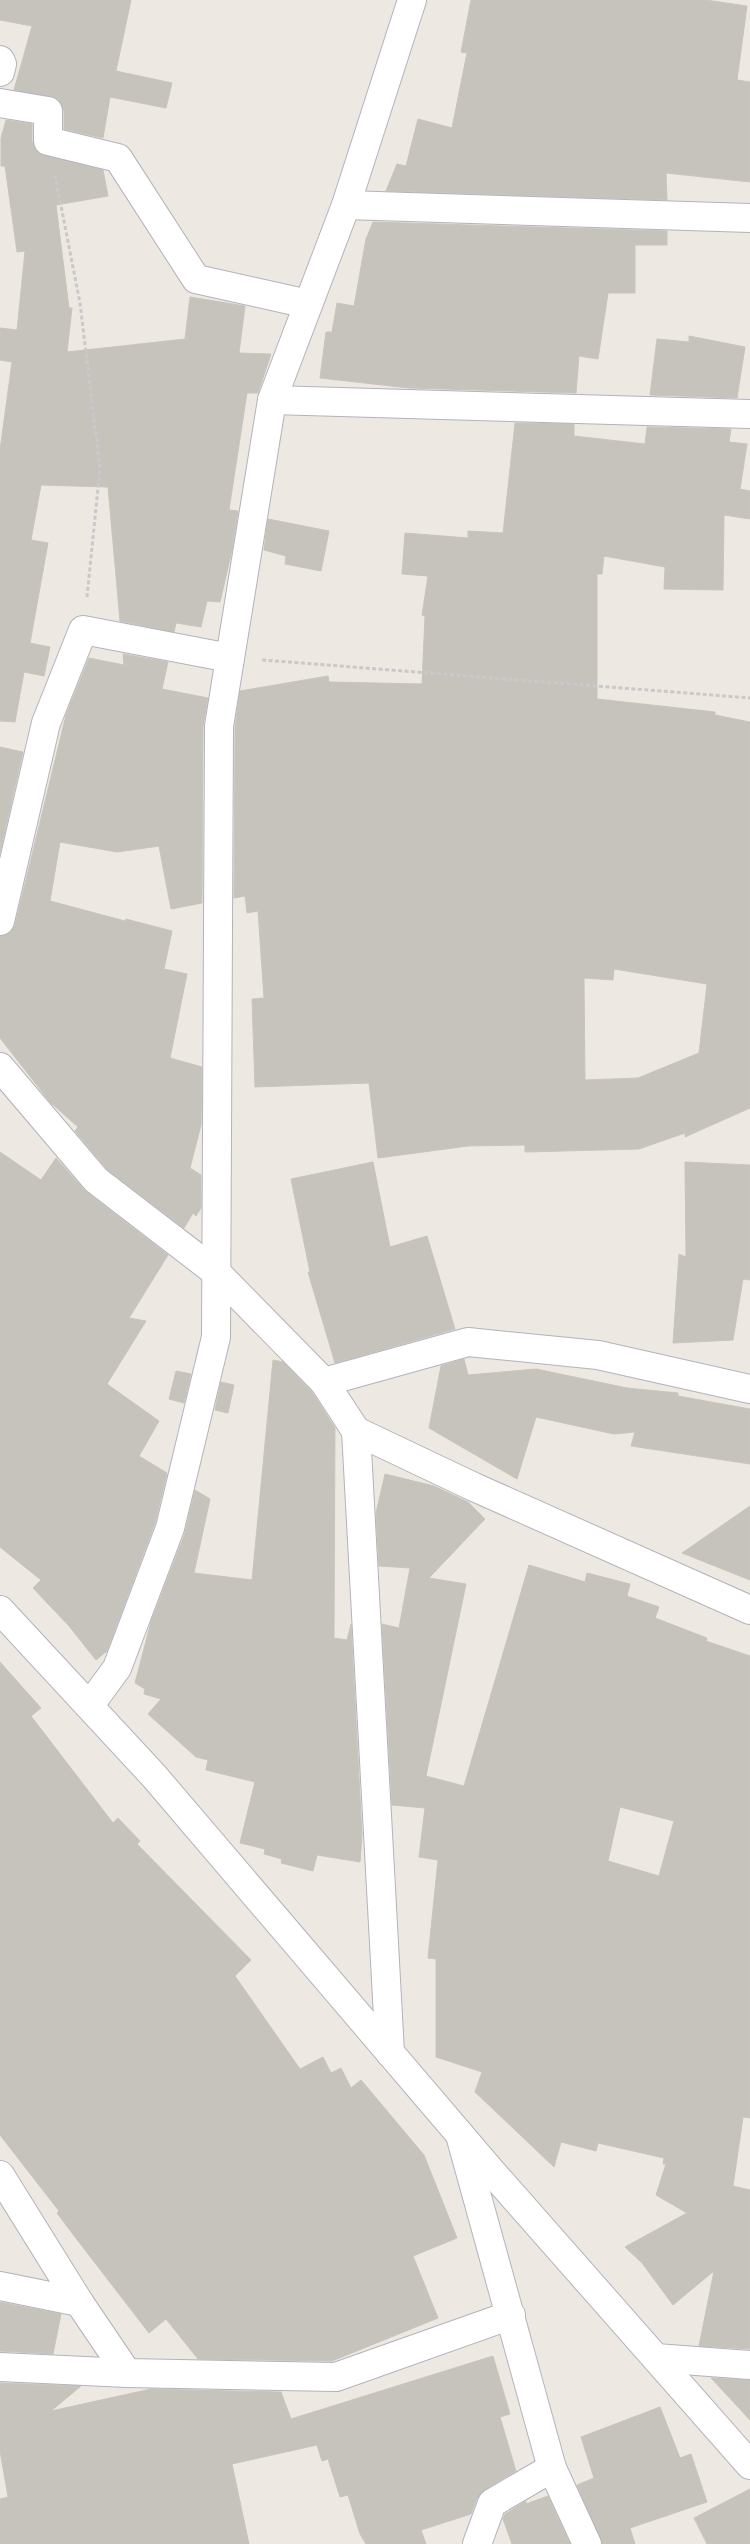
<svg xmlns="http://www.w3.org/2000/svg" width="750" height="2544" font-family="Raleway,sans-serif">
  <style>
    .building { fill: #c6c3bd; stroke: #c9c5bb; fill-rule: evenodd }
    .lines { fill: none; stroke-linecap: round; stroke-linejoin: round }
    .street-casing { stroke: #b2b3bc; stroke-width: 30 }
    .secondary-casing { stroke: #b2b3bc; stroke-width: 30 }
    .path { stroke: #c9c9c9; stroke-width: 3; stroke-dasharray: 4 2.5; stroke-linecap: butt }
    .street { stroke: #fff; stroke-width: 28 }
    .secondary { stroke: #fff; stroke-width: 28 }
  </style>
  <rect width="100%" height="100%" fill="#ede9e2"/>
  <g class="building">
    <path d="M 0,0 L 131,0 L 116,71 L 172,83 L 166,108 L 110,97 L 103,138 L 64,129 L 64,111 L 58,99 L 14,90 L 32,26 L 0,20 Z"/>
    <path d="M 471,0 L 706,0 L 747,6 L 737,80 L 750,82 L 750,182 L 666,173 L 667,200 L 386,191 L 397,164 L 406,166 L 418,119 L 452,128 L 467,53 L 461,52 Z"/>
    <path d="M 6,120 L 32,124 L 32,141 L 38,153 L 103,170 L 108,196 L 56,205 L 69,308 L 72,308 L 67,352 L 185,339 L 190,297 L 245,306 L 239,353 L 271,354 L 258,393 L 247,393 L 229,510 L 238,511 L 232,550 L 220,602 L 207,601 L 201,627 L 176,623 L 174,632 L 120,621 L 108,487 L 41,485 L 31,540 L 48,543 L 30,643 L 50,647 L 44,676 L 24,672 L 15,722 L 0,721 L 0,450 L 12,362 L 0,360 L 0,328 L 17,330 L 25,251 L 17,252 L 5,166 L 1,166 L 1,138 Z"/>
    <path d="M 373,222 L 667,231 L 667,245 L 635,245 L 635,293 L 608,293 L 598,359 L 579,356 L 576,393 L 409,388 L 320,378 L 326,332 L 332,332 L 337,303 L 354,306 L 366,239 Z"/>
    <path d="M 689,336 L 745,347 L 737,398 L 650,395 L 657,339 L 689,342 Z"/>
    <path d="M 515,423 L 574,424 L 574,436 L 645,444 L 647,427 L 731,429 L 729,442 L 747,444 L 740,489 L 750,491 L 750,519 L 724,515 L 723,590 L 664,589 L 665,567 L 604,556 L 602,574 L 597,574 L 597,699 L 715,712 L 715,715 L 750,722 L 750,1108 L 685,1137 L 685,1133 L 639,1149 L 525,1152 L 525,1145 L 468,1146 L 378,1158 L 369,1083 L 255,1087 L 252,999 L 264,998 L 258,911 L 247,913 L 245,896 L 234,898 L 235,727 L 240,691 L 328,676 L 329,682 L 422,684 L 425,616 L 422,615 L 428,576 L 402,574 L 405,533 L 468,538 L 468,531 L 503,533 ZM 614,969 L 707,984 L 699,1053 L 638,1078 L 585,1080 L 584,978 L 613,980 Z"/>
    <path d="M 268,519 L 329,531 L 321,571 L 285,564 L 286,556 L 264,550 Z"/>
    <path d="M 123,654 L 168,662 L 162,689 L 208,698 L 203,726 L 202,903 L 171,909 L 159,846 L 117,852 L 60,842 L 50,901 L 125,921 L 126,919 L 172,931 L 164,969 L 187,974 L 170,1058 L 202,1067 L 201,1125 L 190,1168 L 201,1175 L 201,1208 L 196,1216 L 193,1213 L 184,1228 L 107,1169 L 75,1131 L 78,1127 L 50,1102 L 0,1038 L 0,936 L 11,932 L 15,925 L 66,715 L 89,658 L 124,665 Z"/>
    <path d="M 0,747 L 23,752 L 0,852 Z"/>
    <path d="M 0,1152 L 41,1180 L 56,1158 L 86,1192 L 168,1255 L 129,1318 L 146,1321 L 107,1384 L 159,1421 L 139,1456 L 167,1473 L 155,1523 L 107,1651 L 96,1660 L 69,1626 L 33,1588 L 41,1580 L 0,1547 Z"/>
    <path d="M 373,1162 L 390,1247 L 427,1236 L 455,1329 L 335,1363 L 308,1272 L 310,1272 L 291,1179 Z"/>
    <path d="M 685,1162 L 750,1165 L 750,1280 L 743,1279 L 733,1340 L 673,1343 L 679,1254 L 686,1257 Z"/>
    <path d="M 464,1359 L 468,1375 L 536,1369 L 627,1388 L 678,1393 L 678,1396 L 750,1409 L 750,1464 L 631,1446 L 635,1432 L 614,1434 L 536,1417 L 517,1479 L 429,1428 L 441,1366 Z"/>
    <path d="M 273,1360 L 283,1362 L 312,1392 L 335,1428 L 334,1638 L 347,1640 L 351,1624 L 362,1835 L 360,1862 L 317,1855 L 313,1871 L 281,1863 L 282,1859 L 264,1854 L 265,1849 L 240,1843 L 255,1782 L 206,1770 L 208,1760 L 196,1757 L 148,1714 L 161,1699 L 144,1694 L 145,1689 L 135,1683 L 151,1622 L 185,1533 L 195,1490 L 210,1499 L 194,1573 L 252,1580 Z"/>
    <path d="M 176,1371 L 191,1374 L 184,1403 L 169,1399 Z"/>
    <path d="M 221,1382 L 234,1385 L 228,1413 L 215,1410 Z"/>
    <path d="M 385,1474 L 434,1486 L 468,1502 L 485,1519 L 429,1578 L 466,1584 L 426,1776 L 464,1786 L 529,1565 L 585,1582 L 587,1573 L 630,1584 L 627,1596 L 659,1607 L 655,1618 L 707,1638 L 706,1641 L 750,1656 L 750,2118 L 743,2117 L 733,2186 L 750,2190 L 750,2349 L 699,2346 L 714,2271 L 673,2305 L 642,2263 L 625,2247 L 687,2213 L 656,2195 L 666,2164 L 663,2164 L 664,2158 L 598,2143 L 596,2151 L 561,2142 L 554,2167 L 475,2092 L 482,2072 L 436,2057 L 436,1959 L 428,1958 L 438,1860 L 419,1857 L 425,1808 L 392,1805 L 382,1624 L 399,1628 L 410,1568 L 379,1566 L 376,1513 ZM 620,1807 L 674,1821 L 659,1876 L 608,1861 Z"/>
    <path d="M 750,1506 L 750,1580 L 682,1553 Z"/>
    <path d="M 0,1662 L 41,1708 L 31,1716 L 113,1823 L 118,1818 L 140,1841 L 137,1844 L 251,1960 L 235,1976 L 300,2069 L 323,2057 L 331,2073 L 341,2068 L 351,2088 L 361,2080 L 424,2155 L 457,2238 L 413,2256 L 438,2318 L 332,2361 L 198,2359 L 166,2319 L 149,2333 L 75,2237 L 57,2213 L 59,2211 L 0,2135 Z"/>
    <path d="M 0,2302 L 61,2314 L 53,2354 L 0,2351 Z"/>
    <path d="M 493,2356 L 510,2414 L 500,2417 L 516,2471 L 484,2490 L 477,2498 L 471,2514 L 421,2530 L 426,2544 L 366,2544 L 360,2534 L 348,2495 L 340,2497 L 328,2459 L 322,2461 L 317,2445 L 232,2464 L 249,2544 L 0,2544 L 0,2499 L 8,2497 L 0,2451 L 0,2383 L 81,2386 L 51,2411 L 151,2389 L 281,2392 L 291,2419 Z"/>
    <path d="M 711,2378 L 750,2380 L 750,2420 Z"/>
    <path d="M 660,2407 L 680,2458 L 691,2454 L 707,2502 L 630,2528 L 635,2544 L 602,2544 L 577,2485 L 594,2478 L 581,2437 Z"/>
    <path d="M 750,2489 L 750,2544 L 707,2544 L 694,2518 Z"/>
    <path d="M 548,2496 L 570,2544 L 512,2544 L 503,2519 L 505,2514 L 526,2501 L 526,2504 Z"/>
  </g>
  <g class="lines">
    <g class="street-casing">
      <g id="street">
        <path d="M 0,60 L 2,64 L 0,72"/>
        <path d="M 0,103 L 48,111 L 48,141 L 118,158 L 196,279 L 308,304"/>
        <path d="M 346,205 L 750,218"/>
        <path d="M 272,400 L 750,414"/>
        <path d="M 0,921 L 46,723 L 83,630 L 230,658"/>
        <path d="M 0,1067 L 96,1180 L 217,1273 L 324,1382 L 356,1431 L 390,2053"/>
        <path d="M 324,1382 L 468,1342 L 598,1355 L 750,1389"/>
        <path d="M 356,1431 L 474,1487 L 750,1610"/>
        <path d="M 90,1705 L 117,1668 L 170,1528 L 216,1337 L 219,726 L 272,400 L 346,205 L 412,0"/>
        <path d="M 460,2135 L 552,2468 L 587,2544"/>
        <path d="M 0,2175 L 79,2302 L 127,2373"/>
        <path d="M 0,2286 L 79,2302"/>
        <path d="M 656,2358 L 750,2365"/>
        <path d="M 0,2367 L 127,2373 L 336,2377 L 511,2315"/>
        <path d="M 477,2544 L 492,2503 L 552,2468"/>
      </g>
    </g>
    <g class="secondary-casing">
      <path id="secondary" d="M 0,1610 L 154,1776 L 491,2171 L 750,2465"/>
    </g>
    <g class="path">
      <path d="M 55,175 L 80,303 L 100,468 L 87,597"/>
      <path d="M 262,660 L 750,698"/>
    </g>
    <use href="#street" class="street"/>
    <use href="#secondary" class="secondary"/>
  </g>
</svg>
